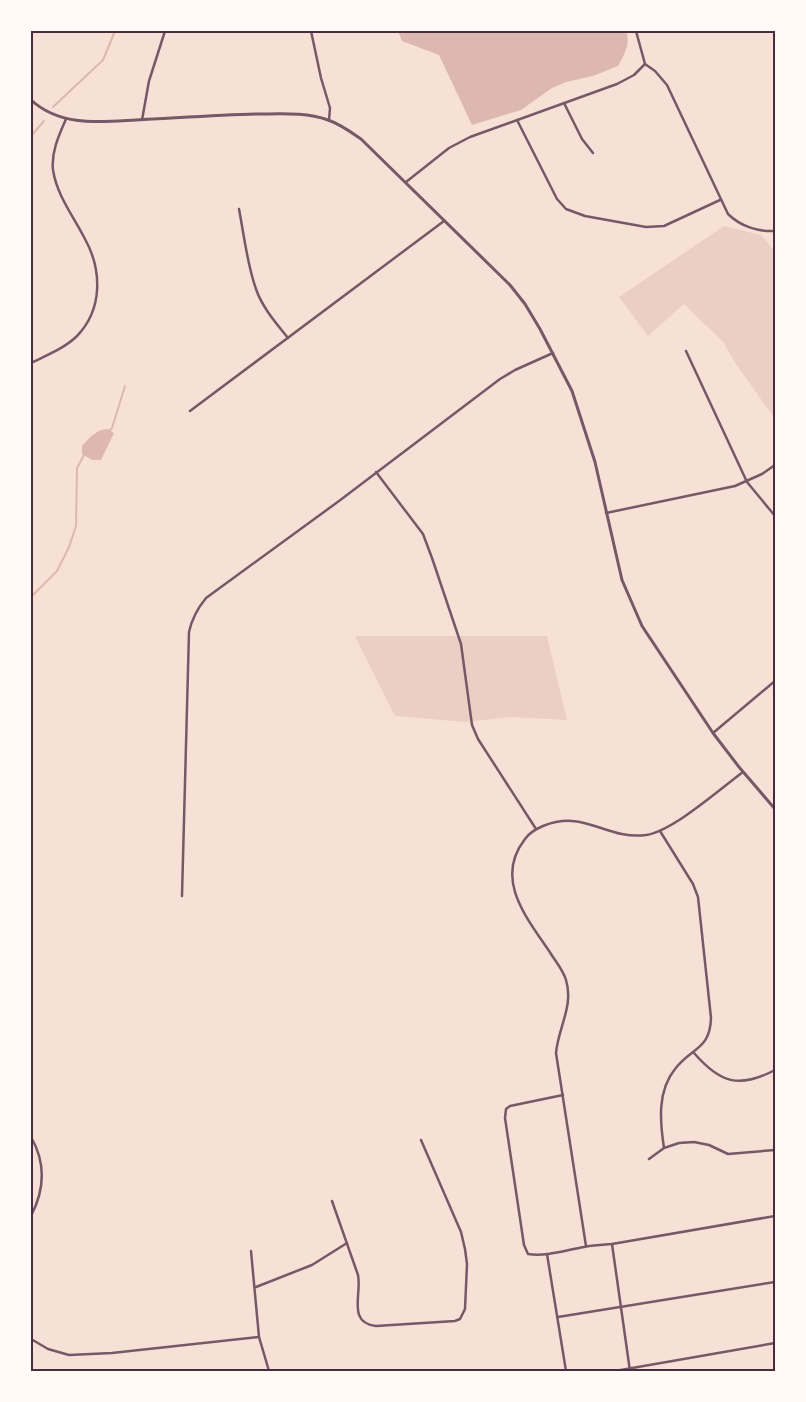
<svg xmlns="http://www.w3.org/2000/svg" width="806" height="1402" font-family="'Fira Sans Condensed',sans-serif">
  <style>
    .green { fill: #ebcfc5 }
    .water { fill: #dcb8b0 }
    .lines { fill: none; stroke-linecap: round; stroke-linejoin: round }
    .stream { stroke: #dcb8b0; stroke-width: 2 }
    .minor { stroke: #755966; stroke-width: 2.5 }
    .tertiary { stroke: #755966; stroke-width: 3 }
    .neatline { fill: none; stroke: #4a2c40; stroke-width: 2 }
  </style>
  <rect width="100%" height="100%" fill="#f7e1d7"/>
  <g class="green">
    <path d="M 724,226 L 761,235 L 775,251 L 775,419 L 736,364 L 723,342 L 684,304 L 648,336 L 619,297 Z"/>
    <path d="M 355,636 L 547,636 L 567,720 L 512,717 L 465,722 L 395,716 Z"/>
  </g>
  <g class="water">
    <path d="M 398,31 L 626,31 C 631,44 624,55 618,66 L 593,76 L 566,82 L 552,88 L 521,110 L 472,125 L 439,55 L 402,41 Z"/>
    <path d="M 108,429 L 114,433 L 101,460 L 92,460 L 82,454 L 82,446 C 89,438 97,429 108,429 Z"/>
  </g>
  <g class="lines">
    <g class="stream">
      <path d="M 53,107 L 103,60 L 115,31"/>
      <path d="M 31,136 L 44,121"/>
      <path d="M 109,431 L 112,428 L 125,386"/>
      <path d="M 31,597 L 57,571 L 69,547 L 76,526 L 77,468 L 84,455"/>
    </g>
    <g class="minor">
      <path d="M 311,31 L 321,78 L 330,108 L 329,120"/>
      <path d="M 645,64 L 655,71 L 667,85 L 728,214 C 740,226 758,232 775,231"/>
      <path d="M 564,103 L 582,139 L 593,153"/>
      <path d="M 142,120 L 149,81 L 165,31"/>
      <path d="M 517,120 L 557,199 L 566,209 L 585,216 L 646,227 L 664,226 L 720,200"/>
      <path d="M 406,182 L 449,148 L 470,137 L 617,84 L 634,75 L 645,64 L 636,31"/>
      <path d="M 239,209 C 244,235 247,264 256,289 C 262,307 276,323 288,338"/>
      <path d="M 686,351 L 747,482 L 775,516"/>
      <path d="M 31,363 C 47,355 65,348 77,336 C 103,309 102,270 85,239 C 74,217 57,196 53,170 C 51,152 59,135 66,119"/>
      <path d="M 190,411 L 444,221"/>
      <path d="M 376,472 L 423,534 L 432,558 L 461,644 L 472,725 L 478,739 L 536,829"/>
      <path d="M 606,513 L 735,486 L 762,474 L 775,465"/>
      <path d="M 713,733 L 775,681"/>
      <path d="M 660,831 L 693,884 L 698,897 L 711,1018 C 710,1050 692,1047 675,1069 C 657,1091 660,1122 664,1148"/>
      <path d="M 182,896 L 189,632 C 192,618 197,609 206,598 L 339,501 L 500,379 L 515,370 L 553,353"/>
      <path d="M 694,1053 C 720,1083 739,1089 775,1070"/>
      <path d="M 563,1095 L 510,1106 L 506,1109 L 505,1118 L 524,1245 L 528,1254 C 546,1257 566,1250 584,1247 C 593,1245 602,1245 612,1244 L 775,1216"/>
      <path d="M 31,1137 C 46,1163 45,1189 31,1216"/>
      <path d="M 649,1159 L 664,1148 L 679,1143 L 694,1142 L 709,1145 L 728,1154 L 775,1150"/>
      <path d="M 332,1201 L 358,1275 C 362,1294 347,1323 376,1326 L 455,1321 L 460,1319 L 465,1309 L 467,1264 L 465,1249 L 461,1232 L 421,1140"/>
      <path d="M 612,1244 L 630,1371"/>
      <path d="M 586,1246 L 556,1053 C 558,1028 574,1006 566,980 C 563,970 556,962 551,954 C 528,919 493,880 525,839 C 529,833 536,829 543,826 C 586,809 605,840 646,835 C 673,831 720,789 743,772"/>
      <path d="M 251,1251 L 259,1337 L 269,1371"/>
      <path d="M 547,1254 L 566,1371"/>
      <path d="M 256,1287 L 312,1265 L 347,1243"/>
      <path d="M 558,1317 L 775,1282"/>
      <path d="M 31,1339 L 48,1349 L 69,1355 L 112,1353 L 259,1337"/>
      <path d="M 615,1371 L 775,1343"/>
    </g>
    <path class="tertiary" d="M 31,100 C 61,127 99,122 136,120 C 176,118 217,115 257,114 C 281,114 305,112 328,120 C 340,124 351,132 361,139 L 510,285 L 525,304 L 540,329 L 572,391 L 595,462 L 622,580 L 642,626 L 713,733 L 739,767 L 775,809"/>
  </g>
  <rect width="806" height="1402" fill="none" stroke="#fffaf5" stroke-width="65"/>
  <rect x="32" y="32" width="742" height="1338" class="neatline"/>
</svg>
